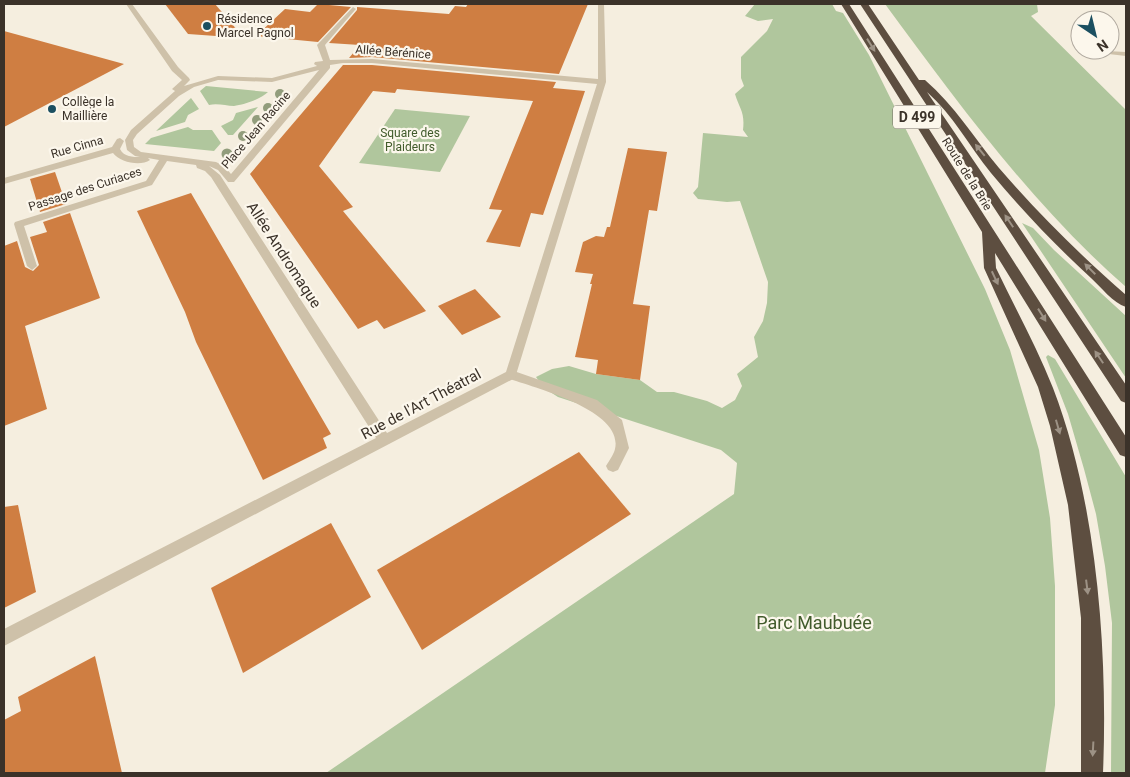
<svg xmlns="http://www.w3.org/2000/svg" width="1130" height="777" font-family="Roboto,sans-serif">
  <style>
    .green { fill: #b0c69d }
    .building { fill: #cf7e42 }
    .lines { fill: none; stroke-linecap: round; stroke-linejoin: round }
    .lane { fill: #cec1a9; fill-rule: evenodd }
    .street { fill: #cec1a9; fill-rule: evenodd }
    .highway { fill: #5d4e40; fill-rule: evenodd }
    .tree { fill: #929d7c }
    .oneway { fill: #9d9285 }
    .poi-dot { fill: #1b4f60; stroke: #fcf7ec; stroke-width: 2 }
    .labels { text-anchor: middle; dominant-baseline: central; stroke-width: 4.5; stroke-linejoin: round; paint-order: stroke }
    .far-poi-label { font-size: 12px; fill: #3b3229; stroke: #fcf7ec; text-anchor: start }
    .far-street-label { font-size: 12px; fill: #3b3229; stroke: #fcf7ec }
    .far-park-label { font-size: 12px; fill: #415b2b; stroke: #fcf7ec }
    .shield { fill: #fcf7ec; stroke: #756d64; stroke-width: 1 }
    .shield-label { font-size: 14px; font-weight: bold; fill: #3b3229 }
    .street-label { font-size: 15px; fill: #3b3229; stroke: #fcf7ec }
    .near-park-label { font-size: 18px; fill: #415b2b; stroke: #fcf7ec }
  </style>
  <rect width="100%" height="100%" fill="#f5eedf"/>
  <g class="green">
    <path d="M 755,4 L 832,4 L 836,11 L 843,13 L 869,55 L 985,289 L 1010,350 L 1039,450 L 1050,518 L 1055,586 L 1055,705 L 1045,773 L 326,773 L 734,494 L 737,463 L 721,450 L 558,397 L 544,388 L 536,377 L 552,369 L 569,366 L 596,374 L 640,380 L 657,392 L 674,392 L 707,401 L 722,408 L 735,400 L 742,386 L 737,374 L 758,357 L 754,337 L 763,321 L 767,303 L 768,282 L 740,201 L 727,202 L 698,199 L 693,193 L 698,187 L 703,133 L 748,137 L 743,130 C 745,112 740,110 735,94 L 744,86 L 741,78 L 741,57 L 767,31 L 773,19 L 758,21 L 745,16 Z"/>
    <path d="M 885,4 L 1037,4 L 1038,12 L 1031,16 L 1126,110 L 1126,287 C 1033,206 958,103 885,4 Z"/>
    <path d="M 206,86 L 268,92 C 261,99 244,105 234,106 C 226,106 218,103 209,105 L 200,91 Z"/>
    <path d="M 191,98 L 199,109 L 188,115 L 185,122 L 156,131 Z"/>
    <path d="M 258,107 L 233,135 L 228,135 L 221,126 L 233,120 L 236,113 Z"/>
    <path d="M 395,109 L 470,116 L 440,172 L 359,163 Z"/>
    <path d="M 188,127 L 193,130 L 212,130 L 221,143 L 214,151 L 145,144 L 151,138 Z"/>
    <path d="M 1022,223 L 1033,228 L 1054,250 L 1126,316 L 1126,378 Z"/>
    <path d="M 1048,355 L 1055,359 L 1126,477 L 1126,773 L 1111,773 L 1112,623 L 1105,566 L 1096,514 L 1084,469 L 1068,414 L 1046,357 Z"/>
  </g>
  <g class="building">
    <path d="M 165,4 L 215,4 L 244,38 L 188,34 Z"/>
    <path d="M 318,4 L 351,7 L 318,42 L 256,36 L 285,9 L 310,12 Z"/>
    <path d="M 468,4 L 588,4 L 559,74 L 372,57 L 349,58 L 360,45 L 329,43 L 357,10 L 357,7 L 449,14 L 455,6 L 466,7 Z"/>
    <path d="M 4,31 L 124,64 L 4,127 Z"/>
    <path d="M 343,65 L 372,65 L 556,82 L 553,88 L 585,91 L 543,215 L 531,213 L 520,247 L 486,242 L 502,210 L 489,209 L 533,101 L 397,89 L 395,93 L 373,91 L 319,166 L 353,207 L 343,211 L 426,311 L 384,329 L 377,320 L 358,329 L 250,174 Z"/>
    <path d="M 628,148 L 667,152 L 657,211 L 649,210 L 633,304 L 650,306 L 640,380 L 596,374 L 598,360 L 575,357 L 592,284 L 590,284 L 593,274 L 575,272 L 583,242 L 596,236 L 604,237 L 607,227 L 610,227 Z"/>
    <path d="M 55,172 L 66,204 L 40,212 L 30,179 Z"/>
    <path d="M 191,193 L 331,434 L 323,438 L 327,448 L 263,480 L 196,342 L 185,312 L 137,211 Z"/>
    <path d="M 70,213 L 100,298 L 25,326 L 47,409 L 4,426 L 4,246 L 17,241 L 25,267 L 33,271 L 39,265 L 30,237 L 47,232 L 43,222 Z"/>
    <path d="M 475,289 L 501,317 L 462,335 L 438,306 Z"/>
    <path d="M 579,452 L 631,514 L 422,650 L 377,570 Z"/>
    <path d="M 18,505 L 36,592 L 4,608 L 4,507 Z"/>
    <path d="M 331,523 L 371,597 L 243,673 L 211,588 Z"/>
    <path d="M 95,656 L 122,773 L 4,773 L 4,720 L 21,711 L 18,697 Z"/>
  </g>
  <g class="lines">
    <path class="lane" d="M 511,370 L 597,400 L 622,420 L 629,448 L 618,470 L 613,472 L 608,470 L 606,466 C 609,461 614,454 615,449 C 624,410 534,388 507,378 L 505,375 L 507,372 Z"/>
    <g class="street">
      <path d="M 126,4 L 132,4 L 178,67 L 189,78 L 190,80 L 184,86 L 218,76 L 272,78 L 317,66 L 314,64 L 315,62 L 323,61 L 317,45 L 353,7 L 356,9 L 355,10 L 325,45 L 330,60 L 372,59 L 598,79 L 598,4 L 604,4 L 606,82 L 515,378 L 4,646 L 4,629 L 376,438 L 211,177 L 205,171 L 197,168 L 196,165 L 167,161 L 152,185 L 24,226 L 37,266 L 32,270 L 27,266 L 14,224 L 15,222 L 146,181 L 159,160 L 148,158 L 150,160 C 140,167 120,162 113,153 L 4,184 L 4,178 L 112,147 L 117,139 L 120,138 L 124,141 L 120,149 C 124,157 133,157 140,157 L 135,156 L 127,150 L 125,140 L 131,130 L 175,91 L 172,89 L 182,80 L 172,71 ZM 343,63 L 372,63 L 597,84 L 506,372 L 387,433 L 220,175 L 209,166 L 218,170 L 228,182 L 234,182 L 330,68 L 330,65 ZM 319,70 L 231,174 L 224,166 L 216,162 L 141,152 L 134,147 L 133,140 L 137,134 L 179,96 L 194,87 L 218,80 L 272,82 Z"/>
      <path d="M 1087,50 L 1126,52 L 1126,56 L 1091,52 Z"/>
    </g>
    <g class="highway">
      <path d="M 841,4 L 849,4 L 1126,437 L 1126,457 L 1120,455 L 995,253 L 996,268 C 1015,308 1037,347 1053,388 C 1097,502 1108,651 1103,773 L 1081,773 L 1081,618 L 1068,505 L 1050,426 L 1038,387 L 984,268 L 982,232 Z"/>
      <path d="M 860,4 L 868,4 L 919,80 L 925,80 C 955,106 974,138 999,168 C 1038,213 1081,256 1126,295 L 1126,307 C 1113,303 1101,287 1091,278 C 1055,245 1022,210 991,173 C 969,146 953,115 927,92 L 1126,385 L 1126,403 L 1121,401 Z"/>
    </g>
  </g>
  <g class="tree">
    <circle cx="280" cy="94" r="5"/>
    <circle cx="268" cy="108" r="5"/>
    <circle cx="257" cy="120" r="5"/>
    <circle cx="243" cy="136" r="5"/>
    <circle cx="227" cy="154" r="5.5"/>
  </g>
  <defs><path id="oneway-solid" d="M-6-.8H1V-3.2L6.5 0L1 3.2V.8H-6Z" transform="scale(1.25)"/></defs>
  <g class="oneway">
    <use href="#oneway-solid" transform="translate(871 45) rotate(58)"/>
    <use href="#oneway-solid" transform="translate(980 150) rotate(-129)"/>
    <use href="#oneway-solid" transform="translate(1009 221) rotate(-124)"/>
    <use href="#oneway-solid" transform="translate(1090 269) rotate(-135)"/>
    <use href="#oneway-solid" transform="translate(995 278) rotate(65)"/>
    <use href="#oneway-solid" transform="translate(1042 315) rotate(58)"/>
    <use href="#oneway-solid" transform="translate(1099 357) rotate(-124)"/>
    <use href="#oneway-solid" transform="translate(1058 427) rotate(74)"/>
    <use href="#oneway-solid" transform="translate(1087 587) rotate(83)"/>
    <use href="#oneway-solid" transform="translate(1093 749) rotate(93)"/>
  </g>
  <g class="poi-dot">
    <circle cx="207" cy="26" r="5"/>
    <circle cx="52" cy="109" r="5"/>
  </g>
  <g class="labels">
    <g class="far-poi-label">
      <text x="217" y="19">Résidence<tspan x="217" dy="14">Marcel Pagnol</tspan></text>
      <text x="62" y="102">Collège la<tspan x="62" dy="14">Maillière</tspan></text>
    </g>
    <g class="far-street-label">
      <text transform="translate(393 52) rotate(4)">Allée Bérénice</text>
      <text transform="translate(256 130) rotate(-49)">Place Jean Racine</text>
      <text transform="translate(77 147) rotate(-16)">Rue Cinna</text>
      <text transform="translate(967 174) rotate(58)">Route de la Brie</text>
      <text transform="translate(85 189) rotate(-18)">Passage des Curiaces</text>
    </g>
    <g class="far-park-label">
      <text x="410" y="133">Square des<tspan x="410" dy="14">Plaideurs</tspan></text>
    </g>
    <rect class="shield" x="893" y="105.5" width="48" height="23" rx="4"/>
    <g class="shield-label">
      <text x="917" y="117">D 499</text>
    </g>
    <g class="street-label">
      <text transform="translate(284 255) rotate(57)">Allée Andromaque</text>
      <text transform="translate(421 404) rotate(-28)">Rue de l'Art Théatral</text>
    </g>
    <g class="near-park-label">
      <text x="814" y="622">Parc Maubuée</text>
    </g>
  </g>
  <rect width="1130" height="777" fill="none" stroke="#3b3229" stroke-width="10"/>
  <g transform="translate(1095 35) rotate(145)"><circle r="24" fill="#fcf7ec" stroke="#afa89e"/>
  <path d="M0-4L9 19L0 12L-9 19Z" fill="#1b4f60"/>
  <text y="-8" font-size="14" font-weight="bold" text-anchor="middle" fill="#3b3229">N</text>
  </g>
</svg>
